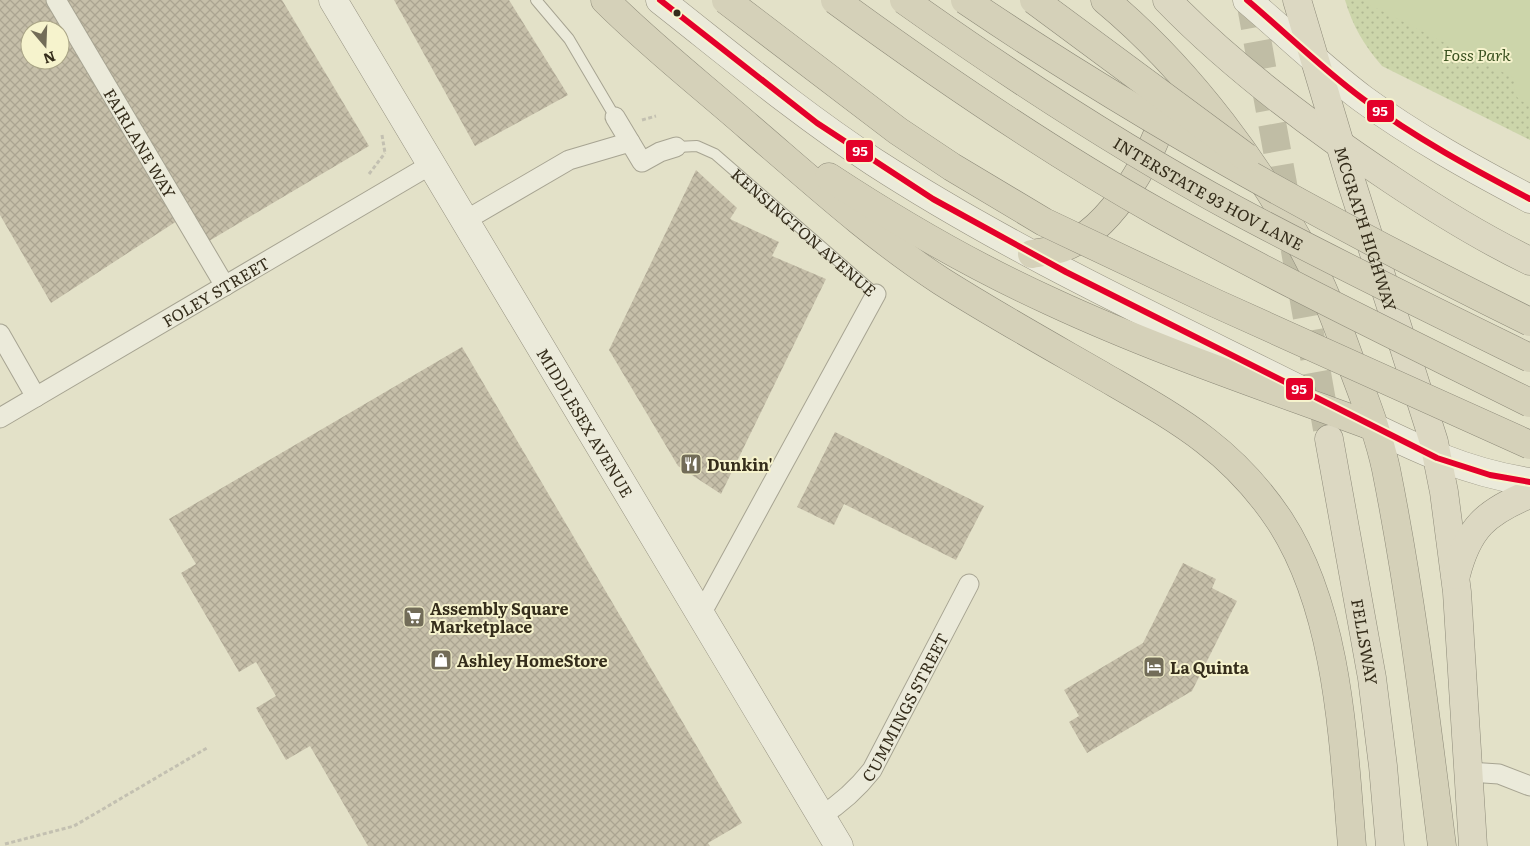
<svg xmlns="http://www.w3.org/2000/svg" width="1530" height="846" font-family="Literata,serif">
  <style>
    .park { fill: url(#park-dots) }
    .pitch { fill: #ccd5aa }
    .building { fill: url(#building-cross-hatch); fill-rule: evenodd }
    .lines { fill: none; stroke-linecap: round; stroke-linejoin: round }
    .trunk-tunnel { stroke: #c0bda5; stroke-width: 28; stroke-dasharray: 28 14; stroke-linecap: butt }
    .service-casing { stroke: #a7a492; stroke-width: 12 }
    .minor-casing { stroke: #a7a492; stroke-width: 21 }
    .secondary-casing { stroke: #979382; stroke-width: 29 }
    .trunk-casing { stroke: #8d8a79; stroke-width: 29 }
    .motorway-casing { stroke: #8d8a79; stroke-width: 29 }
    .path { stroke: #c3c0b1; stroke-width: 3; stroke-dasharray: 4 2.5; stroke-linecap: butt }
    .service { stroke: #ebeada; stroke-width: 10 }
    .minor { stroke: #ebeada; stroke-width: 19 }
    .secondary { stroke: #ebeada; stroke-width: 28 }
    .trunk { stroke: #dcd8c2; stroke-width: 28 }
    .motorway { stroke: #d5d1b9; stroke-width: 28 }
    .motorway-bridge-casing { stroke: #8d8a79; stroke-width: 29; stroke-linecap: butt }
    .motorway-bridge { stroke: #d5d1b9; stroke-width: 28 }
    .bus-1-casing { stroke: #f6f3cd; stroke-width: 10 }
    .bus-1 { stroke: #e4002b; stroke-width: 6 }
    .bus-dot { fill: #352d1b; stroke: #f6f3cd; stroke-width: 2 }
    .labels { text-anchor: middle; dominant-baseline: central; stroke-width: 4; stroke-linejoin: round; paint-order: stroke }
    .park-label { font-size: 16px; font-style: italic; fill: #3b5221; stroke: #f6f3cd }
    .street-label { font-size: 16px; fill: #352d1b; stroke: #f6f3cd }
    .poi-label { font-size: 16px; font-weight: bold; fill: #352d1b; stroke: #f6f3cd; text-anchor: start }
    .line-badge { stroke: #f6f3cd; stroke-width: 2 }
    .badge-label { font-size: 14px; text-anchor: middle; font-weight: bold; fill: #fff }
  </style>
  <defs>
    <pattern id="park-dots" width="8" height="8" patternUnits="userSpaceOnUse" patternTransform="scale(1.25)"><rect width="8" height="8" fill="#ccd5aa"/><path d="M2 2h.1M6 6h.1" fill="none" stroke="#b0b792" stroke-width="1.8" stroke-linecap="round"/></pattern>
    <pattern id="building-cross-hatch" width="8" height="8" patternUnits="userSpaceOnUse" patternTransform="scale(1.25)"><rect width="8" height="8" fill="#c6bfa9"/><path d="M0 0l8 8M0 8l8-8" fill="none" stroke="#aba491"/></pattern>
  </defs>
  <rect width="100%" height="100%" fill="#e3e1c8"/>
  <path class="park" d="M 1345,0 L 1530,0 L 1530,140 L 1382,66 C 1364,45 1353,27 1345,0 Z"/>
  <path class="pitch" d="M 1368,0 L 1530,0 L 1530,104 C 1516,102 1512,92 1516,79 L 1366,3 Z"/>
  <g class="building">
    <path d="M 0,0 L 47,0 L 180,219 L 51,303 L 0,215 ZM 30,30 L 60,30 L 60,60 L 30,60 Z"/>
    <path d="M 65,0 L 282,0 L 369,146 L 209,241 Z"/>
    <path d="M 394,0 L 509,0 L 568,95 L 475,146 Z"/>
    <path d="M 696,170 L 737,208 L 730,219 L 779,242 L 772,256 L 826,279 L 721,494 L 678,466 L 609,350 Z"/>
    <path d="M 462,347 L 742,823 L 708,843 L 710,846 L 368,846 L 310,746 L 286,760 L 256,708 L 276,696 L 256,662 L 239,672 L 181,573 L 196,564 L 169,519 Z"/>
    <path d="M 835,432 L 984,506 L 956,560 L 844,504 L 834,525 L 797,507 Z"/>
    <path d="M 1183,563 L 1216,579 L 1212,588 L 1237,601 L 1192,691 L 1087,753 L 1069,722 L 1079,716 L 1064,690 L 1143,643 Z"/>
  </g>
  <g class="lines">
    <path class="trunk-tunnel" d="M 1250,0 L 1327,429"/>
    <g class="service-casing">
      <g id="service">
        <path d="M 536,0 L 569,39 L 615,117"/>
        <path id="s1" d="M 676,147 L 697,146 L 715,154 L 876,294"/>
      </g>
    </g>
    <g class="minor-casing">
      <g id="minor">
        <path id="s2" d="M 56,0 L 225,286"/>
        <path d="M 615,117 L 630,142"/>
        <path d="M 466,220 L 569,160 L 630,142 L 642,162 L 660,152 L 676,147"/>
        <path d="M 0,334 L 36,397"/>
        <path id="s3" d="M 0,418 L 432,164"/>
        <path d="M 700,616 L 876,294"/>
        <path d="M 1469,772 L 1499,774 L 1530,786"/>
        <path id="s4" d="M 821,816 C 842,803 857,789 872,770 L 969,584"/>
      </g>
    </g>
    <g class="secondary-casing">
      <g id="secondary">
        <path id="s5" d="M 333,0 L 839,846"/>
        <path d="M 660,0 C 730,55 799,113 874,162 C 1010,250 1157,318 1301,390"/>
        <path d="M 1247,0 C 1286,33 1323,69 1363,99 C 1415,137 1473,169 1530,199"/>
        <path d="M 1357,419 C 1413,447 1467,473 1530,482"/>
      </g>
    </g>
    <g class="trunk-casing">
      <g id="trunk">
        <path d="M 1167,0 C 1234,69 1312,127 1392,180 C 1437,210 1482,238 1530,261"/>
        <path id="s6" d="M 1297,0 L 1351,181 L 1434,442 L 1444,492 L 1457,592 L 1473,846"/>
        <path id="s7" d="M 1329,439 L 1372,678 L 1383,766 L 1390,846"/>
        <path d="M 1456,575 C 1468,528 1486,512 1530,494"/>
      </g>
    </g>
    <g class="motorway-casing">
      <g id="motorway">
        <path d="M 605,0 C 650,45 701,85 749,127 C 811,180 872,236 941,281 C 993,314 1047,344 1101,375 C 1175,418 1231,447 1280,521 C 1339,612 1343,741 1352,846"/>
        <path d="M 1105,0 C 1189,70 1263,169 1312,266 C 1329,300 1341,335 1354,371 C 1366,403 1379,436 1386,469 C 1411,594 1426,720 1442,846"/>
        <path d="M 829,177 C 899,223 973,266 1050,301 C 1155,350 1266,387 1374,427"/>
        <path d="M 1032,254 C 1042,252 1053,251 1062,248 C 1113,230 1155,152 1168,103"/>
      </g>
    </g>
    <g class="path">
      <path d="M 642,120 L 656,116"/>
      <path d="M 382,135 L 385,153"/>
      <path d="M 369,174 L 385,153"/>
      <path d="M 5,844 L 74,826 L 207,748"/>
    </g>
    <use href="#service" class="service"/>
    <use href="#minor" class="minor"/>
    <use href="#secondary" class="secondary"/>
    <use href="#trunk" class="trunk"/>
    <use href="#motorway" class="motorway"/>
    <g class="motorway-bridge-casing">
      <g id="motorway-bridge">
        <path d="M 726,0 L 898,131 L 952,167 L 1044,222 L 1215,303 L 1530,445"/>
        <path d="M 835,0 C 939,76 1047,150 1159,213 C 1281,281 1406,341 1530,403"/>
        <path id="s8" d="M 904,0 C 1011,76 1121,148 1236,210 C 1333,262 1432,310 1530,358"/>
        <path d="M 965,0 C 1145,122 1335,226 1530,322"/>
        <path d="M 1034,0 L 1246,157"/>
      </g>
    </g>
    <use href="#motorway-bridge" class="motorway-bridge"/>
    <g class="bus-1-casing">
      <g id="bus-1">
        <path d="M 660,0 L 817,123 L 933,199 L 1066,272 L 1437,458 L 1490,475 L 1530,482"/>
        <path d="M 1247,0 C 1286,33 1322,69 1363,99 C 1415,138 1473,169 1530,199"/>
      </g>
    </g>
    <use href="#bus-1" class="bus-1"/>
  </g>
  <defs>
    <g id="restaurant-square" transform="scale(1.125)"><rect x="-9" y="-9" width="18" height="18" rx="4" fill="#726c58" stroke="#f6f3cd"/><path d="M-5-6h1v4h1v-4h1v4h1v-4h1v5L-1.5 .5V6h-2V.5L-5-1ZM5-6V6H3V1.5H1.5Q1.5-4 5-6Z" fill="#fff"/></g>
    <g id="supermarket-square" transform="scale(1.125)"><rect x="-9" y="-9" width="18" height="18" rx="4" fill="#726c58" stroke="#f6f3cd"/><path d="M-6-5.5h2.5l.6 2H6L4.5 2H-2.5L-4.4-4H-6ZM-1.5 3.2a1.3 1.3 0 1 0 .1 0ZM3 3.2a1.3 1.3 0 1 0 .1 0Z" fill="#fff"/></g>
    <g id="shop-square" transform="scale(1.125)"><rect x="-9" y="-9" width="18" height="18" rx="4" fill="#726c58" stroke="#f6f3cd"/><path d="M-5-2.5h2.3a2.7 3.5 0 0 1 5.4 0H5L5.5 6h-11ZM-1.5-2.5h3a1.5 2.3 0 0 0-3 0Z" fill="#fff"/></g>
    <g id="hotel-square" transform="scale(1.125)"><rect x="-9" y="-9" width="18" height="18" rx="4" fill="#726c58" stroke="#f6f3cd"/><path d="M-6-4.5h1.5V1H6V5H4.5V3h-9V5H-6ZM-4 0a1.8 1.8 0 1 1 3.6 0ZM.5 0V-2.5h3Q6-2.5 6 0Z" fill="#fff"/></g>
  </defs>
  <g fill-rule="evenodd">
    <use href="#restaurant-square" x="691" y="464"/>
    <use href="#supermarket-square" x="414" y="617"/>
    <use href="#shop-square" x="441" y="660"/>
    <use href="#hotel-square" x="1154" y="667"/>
  </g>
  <circle class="bus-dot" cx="677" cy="13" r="4.5"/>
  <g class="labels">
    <g class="park-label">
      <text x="1477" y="54">Foss Park</text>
    </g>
    <g class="street-label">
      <text stroke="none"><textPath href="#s2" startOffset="166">FAIRLANE WAY</textPath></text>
      <text stroke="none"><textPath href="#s8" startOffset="361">INTERSTATE 93 HOV LANE</textPath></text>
      <text stroke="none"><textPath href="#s6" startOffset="239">MCGRATH HIGHWAY</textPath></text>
      <text stroke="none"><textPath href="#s1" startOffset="159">KENSINGTON AVENUE</textPath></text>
      <text stroke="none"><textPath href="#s3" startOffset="250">FOLEY STREET</textPath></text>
      <text stroke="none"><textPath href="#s5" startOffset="492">MIDDLESEX AVENUE</textPath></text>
      <text stroke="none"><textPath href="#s7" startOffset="206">FELLSWAY</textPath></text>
      <text stroke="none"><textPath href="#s4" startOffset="140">CUMMINGS STREET</textPath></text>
    </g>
    <g class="poi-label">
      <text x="707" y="464">Dunkin'</text>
      <text x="430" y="608">Assembly Square<tspan x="430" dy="18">Marketplace</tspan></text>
      <text x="457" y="660">Ashley HomeStore</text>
      <text x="1170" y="667">La Quinta</text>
    </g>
  </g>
  <g class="line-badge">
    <rect x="1366" y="99" width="29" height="24" rx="5" fill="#e4002b"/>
    <rect x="845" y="139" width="29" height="24" rx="5" fill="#e4002b"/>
    <rect x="1285" y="377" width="29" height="24" rx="5" fill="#e4002b"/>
  </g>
  <g class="badge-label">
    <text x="1380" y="116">95</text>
    <text x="860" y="156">95</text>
    <text x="1299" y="394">95</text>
  </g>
  <g transform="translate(45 45) rotate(161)"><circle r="24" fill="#f6f3cd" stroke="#a9a486"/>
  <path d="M0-4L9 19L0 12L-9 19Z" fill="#726c58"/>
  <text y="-8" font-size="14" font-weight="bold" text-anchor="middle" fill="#352d1b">N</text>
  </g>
</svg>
